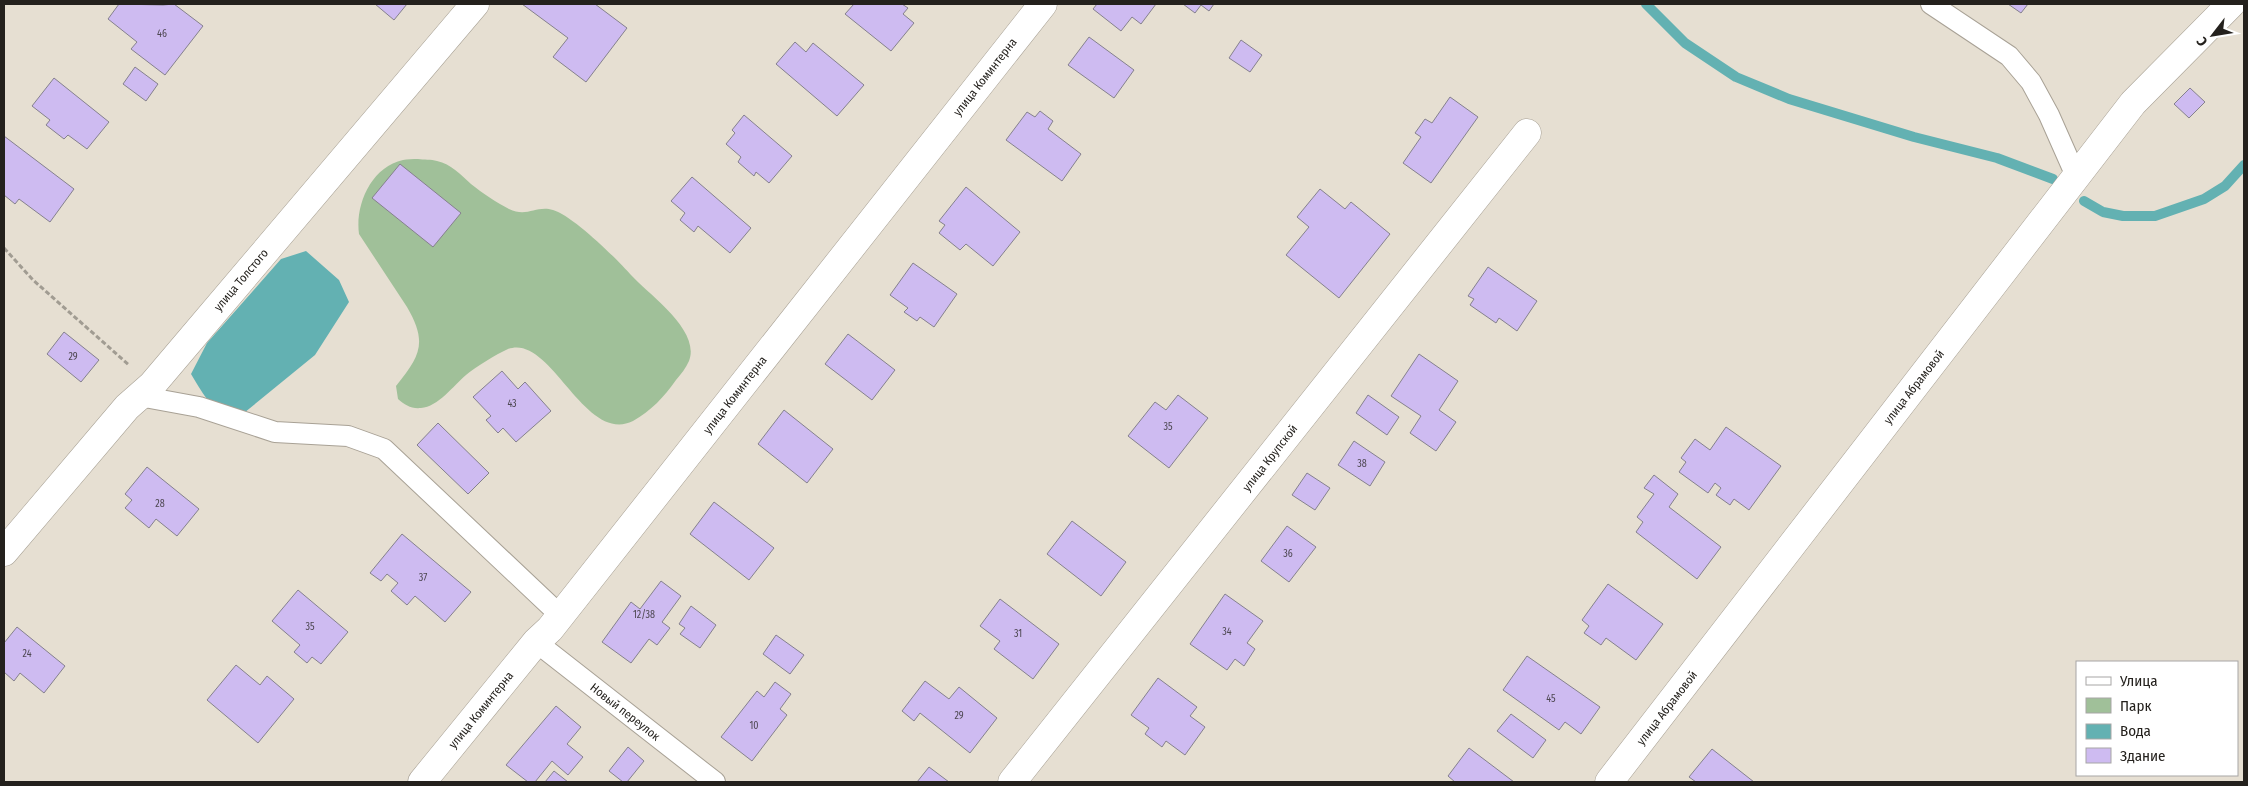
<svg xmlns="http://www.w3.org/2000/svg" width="2248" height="786" font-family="'Fira Sans Condensed',sans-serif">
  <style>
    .green { fill: #a0c099 }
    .water { fill: #63b1b2 }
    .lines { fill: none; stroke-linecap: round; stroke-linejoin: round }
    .stream { stroke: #63b1b2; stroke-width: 10 }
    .building { fill: #cebbf1; stroke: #85818d }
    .lane-casing { stroke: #a8a195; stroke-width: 22 }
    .street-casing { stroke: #a8a195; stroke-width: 29 }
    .path { stroke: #a19c92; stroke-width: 3; stroke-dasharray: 5 2.5; stroke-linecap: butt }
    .lane { stroke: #fff; stroke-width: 20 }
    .street { stroke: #fff; stroke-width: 28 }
    .labels { text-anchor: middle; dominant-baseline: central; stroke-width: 4; stroke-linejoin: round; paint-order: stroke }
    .number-label { font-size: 10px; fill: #4e4852 }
    .street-label { font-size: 12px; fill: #24211d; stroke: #fff }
  </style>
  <rect width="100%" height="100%" fill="#e6dfd2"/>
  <path class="green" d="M 418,159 C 424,160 431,159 437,161 C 451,164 461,175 471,184 C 482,193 496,202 509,209 C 527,218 536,205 553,210 C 572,215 617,259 631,275 C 648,294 701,330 689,361 C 686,368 681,374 676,380 C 664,397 651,411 633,421 C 584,445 551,333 508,349 C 495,355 477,366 466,375 C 454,385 438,407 421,408 C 411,409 405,405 398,399 L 396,386 C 420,356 428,343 407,307 L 359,234 C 355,205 371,167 403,160 C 407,159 413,159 418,159 Z"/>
  <path class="water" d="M 306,251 L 339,280 L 349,302 L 315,355 L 239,417 C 211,411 205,397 191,374 L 207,343 L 281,259 Z"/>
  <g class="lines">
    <g class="stream">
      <path d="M 1646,4 L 1685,43 L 1736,77 L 1789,99 L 1914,137 L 1997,158 L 2053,179"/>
      <path d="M 2084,201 L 2103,212 L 2123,216 L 2155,216 L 2204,199 L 2225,186 L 2244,165"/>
    </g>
  </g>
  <g class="building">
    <path d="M 119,4 L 163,5 L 174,4 L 203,26 L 165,75 L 131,49 L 137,42 L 108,19 Z"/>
    <path d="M 375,4 L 407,4 L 394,20 Z"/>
    <path d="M 522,4 L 595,4 L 627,28 L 586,82 L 553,57 L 568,38 Z"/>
    <path d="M 854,4 L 902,4 L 908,8 L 903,14 L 914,23 L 891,51 L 845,14 Z"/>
    <path d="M 1097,4 L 1156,4 L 1141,24 L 1132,17 L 1121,31 L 1093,9 Z"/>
    <path d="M 1183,4 L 1214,4 L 1209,11 L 1201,5 L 1195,13 Z"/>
    <path d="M 2008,4 L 2028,4 L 2021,13 Z"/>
    <path d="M 1089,37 L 1134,70 L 1114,98 L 1068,65 Z"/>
    <path d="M 1241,40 L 1262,55 L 1250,72 L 1229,58 Z"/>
    <path d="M 795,42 L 806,52 L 813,43 L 864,85 L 837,116 L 776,64 Z"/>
    <path d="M 135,67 L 158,84 L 146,101 L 123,84 Z"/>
    <path d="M 54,78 L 109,122 L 87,149 L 68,135 L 64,139 L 46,125 L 50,120 L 32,106 Z"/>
    <path d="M 2190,88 L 2205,102 L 2189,118 L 2174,104 Z"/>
    <path d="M 1450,97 L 1478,117 L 1431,183 L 1403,163 L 1421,137 L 1415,133 L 1425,119 L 1432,123 Z"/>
    <path d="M 1040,111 L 1053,121 L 1048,129 L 1081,154 L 1062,181 L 1006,140 L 1027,112 L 1035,117 Z"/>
    <path d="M 744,115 L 792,156 L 769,183 L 756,172 L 754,176 L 738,162 L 741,157 L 726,144 L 735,133 L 732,130 Z"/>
    <path d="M 4,136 L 74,189 L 50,222 L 19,199 L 15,204 L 4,195 Z"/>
    <path d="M 400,164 L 461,213 L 433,247 L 372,198 Z"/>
    <path d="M 692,177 L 751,228 L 730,253 L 698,226 L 694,232 L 680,220 L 685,213 L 671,201 Z"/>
    <path d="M 966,187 L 1020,232 L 993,266 L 966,244 L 960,250 L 939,233 L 945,225 L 939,221 Z"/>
    <path d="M 1320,189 L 1345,209 L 1351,202 L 1390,234 L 1339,298 L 1286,255 L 1309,227 L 1297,217 Z"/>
    <path d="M 913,263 L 957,294 L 934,327 L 920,317 L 917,321 L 904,312 L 908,308 L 890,295 Z"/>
    <path d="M 1488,267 L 1537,301 L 1517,331 L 1499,318 L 1496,323 L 1470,305 L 1474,299 L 1468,296 Z"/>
    <path d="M 64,332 L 99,360 L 81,382 L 47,354 Z"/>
    <path d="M 848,334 L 895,370 L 872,400 L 825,364 Z"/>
    <path d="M 1419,354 L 1458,381 L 1439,410 L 1456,422 L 1436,451 L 1410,433 L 1421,416 L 1391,396 Z"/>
    <path d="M 502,371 L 518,389 L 525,382 L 551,411 L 516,442 L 503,428 L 498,433 L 486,420 L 491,416 L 473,397 Z"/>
    <path d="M 1178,395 L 1208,418 L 1169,468 L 1128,436 L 1155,402 L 1166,410 Z"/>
    <path d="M 1368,395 L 1399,417 L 1387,435 L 1356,413 Z"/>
    <path d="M 784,410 L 833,449 L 807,483 L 758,444 Z"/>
    <path d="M 438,423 L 489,473 L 468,494 L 417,445 Z"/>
    <path d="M 1726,427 L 1781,466 L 1749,510 L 1734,499 L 1730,505 L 1716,495 L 1721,488 L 1715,483 L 1708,493 L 1679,472 L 1686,462 L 1681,458 L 1695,439 L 1710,450 Z"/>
    <path d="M 1354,441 L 1385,462 L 1370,486 L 1338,465 Z"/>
    <path d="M 147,467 L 199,509 L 177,536 L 156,519 L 149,528 L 125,508 L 132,500 L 125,494 Z"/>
    <path d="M 1307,473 L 1330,488 L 1315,510 L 1292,495 Z"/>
    <path d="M 1654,475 L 1678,494 L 1669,507 L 1721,547 L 1697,579 L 1636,532 L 1643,522 L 1637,517 L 1654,494 L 1644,488 Z"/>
    <path d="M 714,502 L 774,548 L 749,580 L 690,534 Z"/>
    <path d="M 1072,521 L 1126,562 L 1101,596 L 1047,554 Z"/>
    <path d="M 1287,526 L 1316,547 L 1289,582 L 1261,561 Z"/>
    <path d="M 402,534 L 471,592 L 445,622 L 415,596 L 407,605 L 391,591 L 398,583 L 387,574 L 381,581 L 370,573 Z"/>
    <path d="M 661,581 L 681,596 L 662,622 L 670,628 L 657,645 L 649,639 L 631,663 L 602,642 L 631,602 L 640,609 Z"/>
    <path d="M 1608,584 L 1663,624 L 1636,660 L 1606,638 L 1601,645 L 1584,633 L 1589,626 L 1582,620 Z"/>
    <path d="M 298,590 L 348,632 L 321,664 L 312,657 L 307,663 L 294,652 L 300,645 L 272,621 Z"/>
    <path d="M 1225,594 L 1263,621 L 1247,643 L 1255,649 L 1244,666 L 1235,659 L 1227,670 L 1190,644 Z"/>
    <path d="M 1000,599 L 1059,644 L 1033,679 L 994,649 L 1000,641 L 980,626 Z"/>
    <path d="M 691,606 L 716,625 L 700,648 L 680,634 L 685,628 L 679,624 Z"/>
    <path d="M 17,627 L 65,666 L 44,693 L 20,673 L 14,681 L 4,672 L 4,643 Z"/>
    <path d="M 776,635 L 804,655 L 790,674 L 763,654 Z"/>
    <path d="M 1527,656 L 1600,707 L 1581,734 L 1565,722 L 1559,730 L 1503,690 Z"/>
    <path d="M 236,665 L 260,685 L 267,676 L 294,699 L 258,743 L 207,700 Z"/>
    <path d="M 1158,678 L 1197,707 L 1190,716 L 1205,727 L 1185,755 L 1166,741 L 1162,747 L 1145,734 L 1149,728 L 1131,715 Z"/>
    <path d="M 925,681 L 949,699 L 959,687 L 997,718 L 970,753 L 920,713 L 914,721 L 902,711 Z"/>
    <path d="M 775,682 L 791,694 L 780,709 L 787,715 L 752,761 L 721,737 L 757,691 L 764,697 Z"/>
    <path d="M 556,706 L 581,727 L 567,744 L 583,757 L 568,775 L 552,761 L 535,782 L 528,782 L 506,765 Z"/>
    <path d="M 1511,714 L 1546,740 L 1533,758 L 1497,731 Z"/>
    <path d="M 628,747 L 644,761 L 627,782 L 623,782 L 609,771 Z"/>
    <path d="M 1469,748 L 1514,782 L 1455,782 L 1448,776 Z"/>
    <path d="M 1712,749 L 1754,782 L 1696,782 L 1689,777 Z"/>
    <path d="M 929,767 L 949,782 L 917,782 Z"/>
    <path d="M 554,771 L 568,782 L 545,782 Z"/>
  </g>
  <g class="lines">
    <g class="lane-casing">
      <g id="lane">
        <path d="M 1931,4 L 2009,56 L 2031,82 L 2049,115 L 2076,176"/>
        <path d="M 139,396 L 199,407 L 275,432 L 348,436 L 384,449 L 561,616"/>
        <path d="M 536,642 L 715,782"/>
      </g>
    </g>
    <g class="street-casing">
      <g id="street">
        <path d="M 4,552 L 127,407 L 152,385 L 475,4"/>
        <path d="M 422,782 L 536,642 L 550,629 L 1043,4"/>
        <path d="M 1012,782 L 1527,133"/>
        <path d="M 1609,782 L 2133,103 L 2231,4"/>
      </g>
    </g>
    <path class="path" d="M 4,248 L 33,280 L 129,365"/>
    <use href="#lane" class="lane"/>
    <use href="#street" class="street"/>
  </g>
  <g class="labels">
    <g class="number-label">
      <text x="162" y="34">46</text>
      <text x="73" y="357">29</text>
      <text x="512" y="404">43</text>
      <text x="1168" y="427">35</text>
      <text x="1362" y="464">38</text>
      <text x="160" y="504">28</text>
      <text x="1288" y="554">36</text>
      <text x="423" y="578">37</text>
      <text x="644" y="615">12/38</text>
      <text x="310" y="627">35</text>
      <text x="1227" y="632">34</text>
      <text x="1018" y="634">31</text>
      <text x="27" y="654">24</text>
      <text x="1551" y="699">45</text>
      <text x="959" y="716">29</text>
      <text x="754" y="726">10</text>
    </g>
    <g class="street-label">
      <text transform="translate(985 77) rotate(-52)">улица Коминтерна</text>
      <text transform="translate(241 280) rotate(-50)">улица Толстого</text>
      <text transform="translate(1914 387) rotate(-52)">улица Абрамовой</text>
      <text transform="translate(735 395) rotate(-52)">улица Коминтерна</text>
      <text transform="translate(1270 458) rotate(-52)">улица Крупской</text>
      <text transform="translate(1667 708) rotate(-52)">улица Абрамовой</text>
      <text transform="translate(481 710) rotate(-51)">улица Коминтерна</text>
      <text transform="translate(625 712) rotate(38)">Новый переулок</text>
    </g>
  </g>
  <rect width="2248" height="786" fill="none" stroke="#24211d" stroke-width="10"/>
  <rect x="2076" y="661" width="162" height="115" fill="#ffffff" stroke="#a7a6a5"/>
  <rect x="2086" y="677" width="25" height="8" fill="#ffffff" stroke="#a7a6a5"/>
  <text x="2120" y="686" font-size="15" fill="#24211d">Улица</text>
  <rect x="2086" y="698" width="25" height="15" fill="#a0c099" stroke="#a7a6a5"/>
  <text x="2120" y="711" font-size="15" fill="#24211d">Парк</text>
  <rect x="2086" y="724" width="25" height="15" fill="#63b1b2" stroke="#a7a6a5"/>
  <text x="2120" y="736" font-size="15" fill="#24211d">Вода</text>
  <rect x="2086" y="748" width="25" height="15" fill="#cebbf1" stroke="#a7a6a5"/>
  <text x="2120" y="761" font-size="15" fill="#24211d">Здание</text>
  <g transform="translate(2213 35) rotate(239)" stroke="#ffffff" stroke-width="4" paint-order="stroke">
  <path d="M0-4L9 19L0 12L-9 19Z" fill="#24211d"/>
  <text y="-8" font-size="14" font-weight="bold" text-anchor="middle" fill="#24211d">С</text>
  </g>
</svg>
